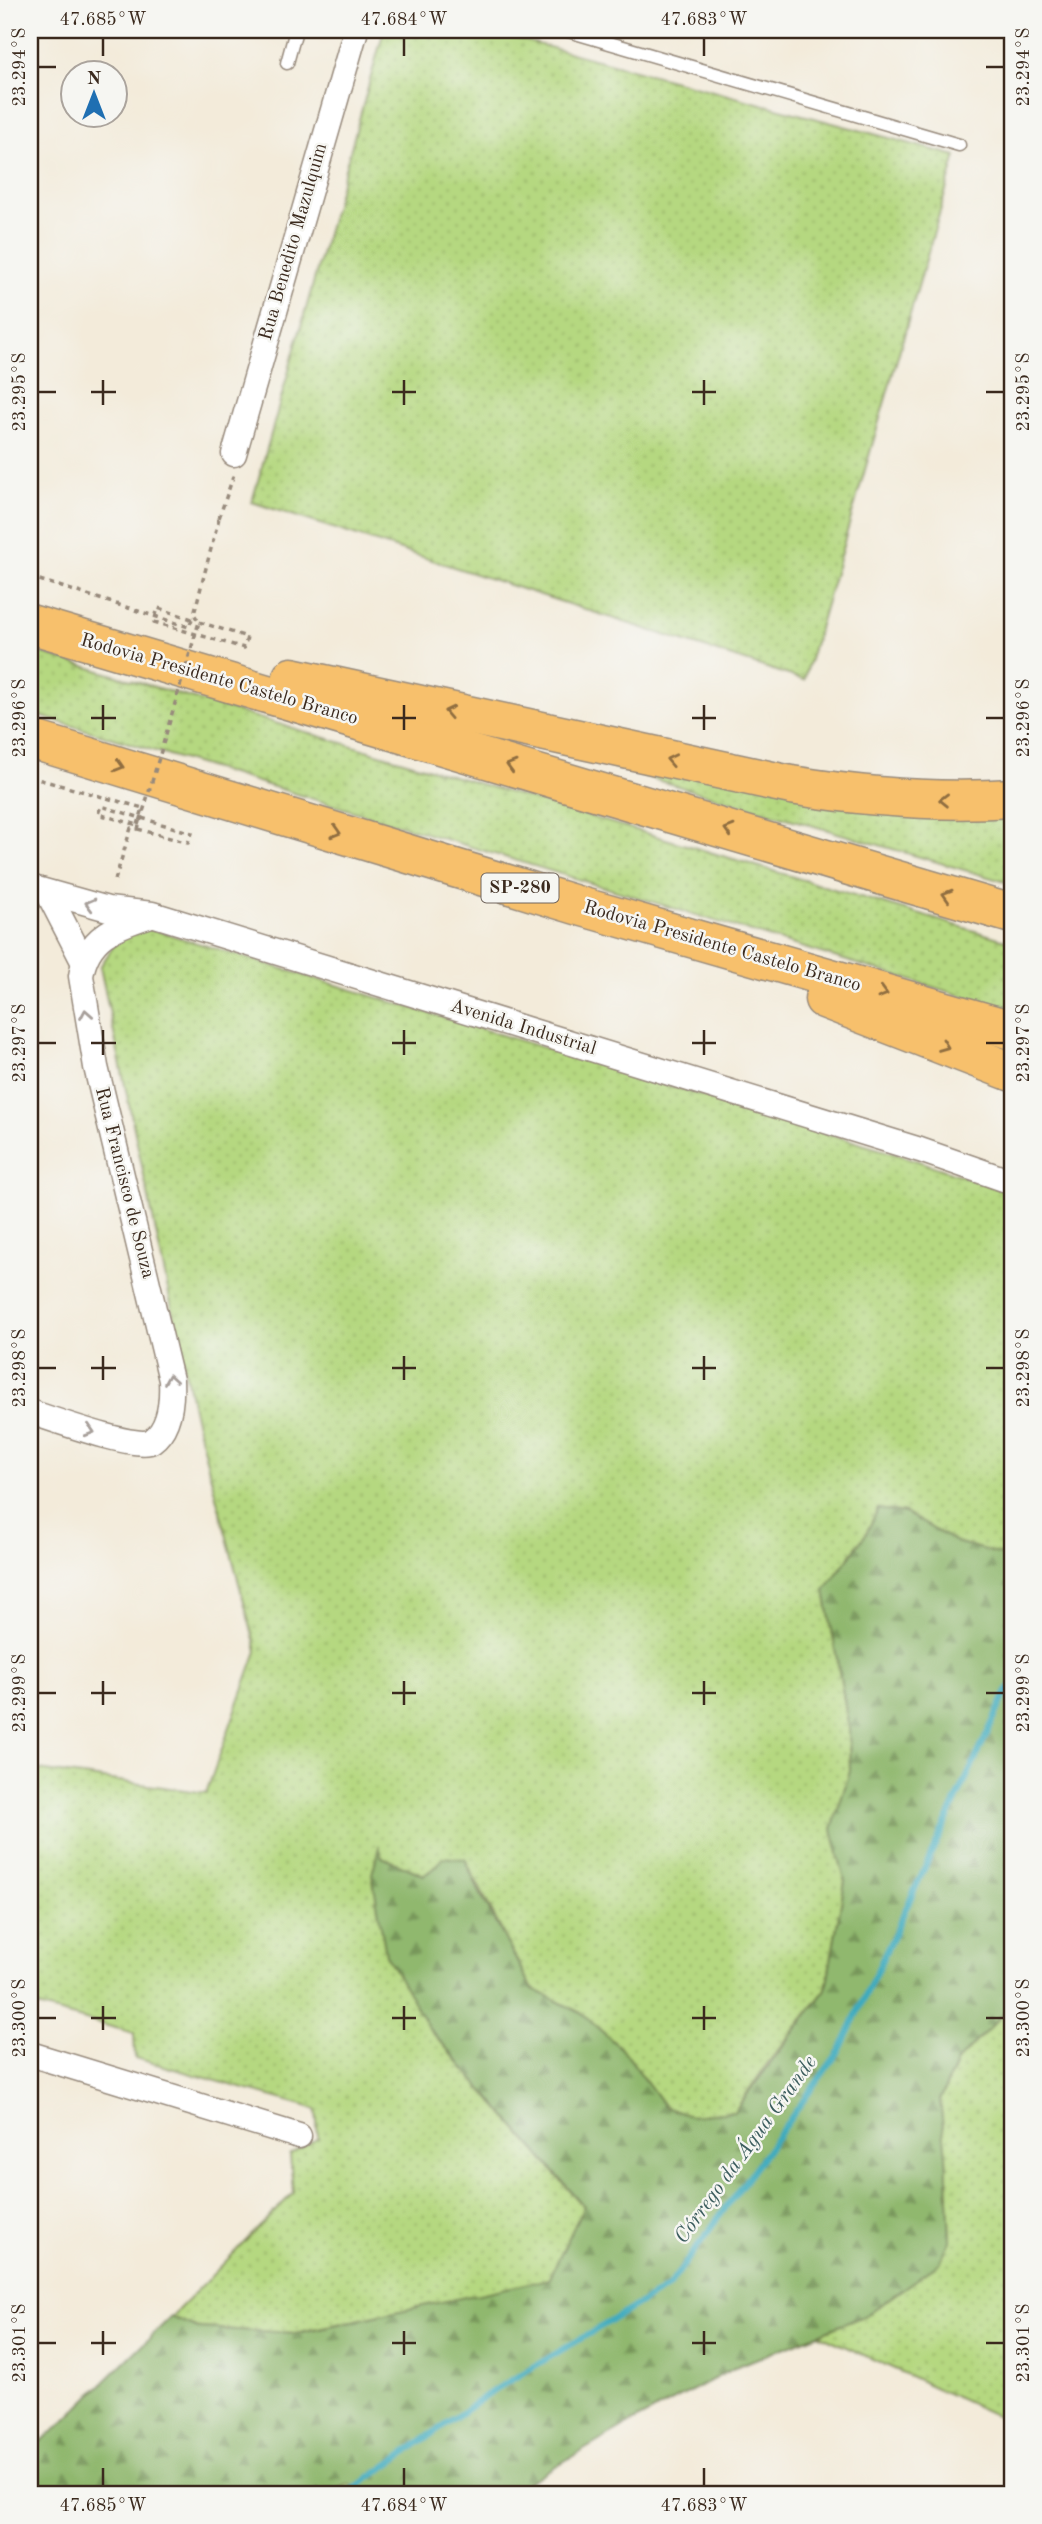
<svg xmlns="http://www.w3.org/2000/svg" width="1042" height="2524" font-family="'Old Standard TT',serif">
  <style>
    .grass { fill: url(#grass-dots); stroke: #78814f; stroke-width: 2 }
    .forest { fill: url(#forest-firs); stroke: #667146; stroke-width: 2 }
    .wetland { fill: url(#wetland-marsh); stroke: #78814f; stroke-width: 2 }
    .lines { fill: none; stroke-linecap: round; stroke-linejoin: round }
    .stream { stroke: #3eaabe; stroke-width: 6 }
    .lane-casing { stroke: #978a7c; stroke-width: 15 }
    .street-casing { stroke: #978a7c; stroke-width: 27 }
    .highway-casing { stroke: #978a7c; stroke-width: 41 }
    .path { stroke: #978a7c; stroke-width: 3.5; stroke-dasharray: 5 5; stroke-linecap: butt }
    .lane { stroke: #fff; stroke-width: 12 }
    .street { stroke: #fff; stroke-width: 24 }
    .highway { stroke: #f7c06c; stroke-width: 38 }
    .path-bridge { stroke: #978a7c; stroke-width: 3.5; stroke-dasharray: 5 5; stroke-linecap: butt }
    .oneway { stroke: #906e41 }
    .oneway2 { stroke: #a79f9a }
    .ticks { fill: none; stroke: #3b2a1e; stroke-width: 2.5 }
    .labels { text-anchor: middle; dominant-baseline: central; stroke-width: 5; stroke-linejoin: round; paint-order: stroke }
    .shield { fill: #f6f6f2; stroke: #73675e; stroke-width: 2 }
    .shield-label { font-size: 18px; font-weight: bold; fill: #3b2a1e }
    .street-label { font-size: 19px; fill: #3b2a1e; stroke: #f6f6f2 }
    .water-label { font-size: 21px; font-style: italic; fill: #3c5d5e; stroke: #f6f6f2 }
    .neatline { fill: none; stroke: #3b2a1e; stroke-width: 2.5 }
    .ticks-label { font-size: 18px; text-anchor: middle; fill: #3b2a1e }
  </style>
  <defs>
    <pattern id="grass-dots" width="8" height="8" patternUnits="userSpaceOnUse" patternTransform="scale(1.75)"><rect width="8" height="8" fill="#b5d880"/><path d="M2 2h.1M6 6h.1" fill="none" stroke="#9dba6e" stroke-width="1.8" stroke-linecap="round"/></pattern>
    <pattern id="forest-firs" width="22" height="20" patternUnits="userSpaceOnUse" patternTransform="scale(1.75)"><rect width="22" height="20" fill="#90b86e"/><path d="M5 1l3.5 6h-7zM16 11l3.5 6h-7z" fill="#77965a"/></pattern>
    <pattern id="wetland-marsh" width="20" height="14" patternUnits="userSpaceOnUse" patternTransform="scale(1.75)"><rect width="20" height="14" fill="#b5d880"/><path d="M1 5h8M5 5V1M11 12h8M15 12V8" fill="none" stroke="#9dba6e"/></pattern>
  </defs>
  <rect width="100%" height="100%" fill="#f6f6f2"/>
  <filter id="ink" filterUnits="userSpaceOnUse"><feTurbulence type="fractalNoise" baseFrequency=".0143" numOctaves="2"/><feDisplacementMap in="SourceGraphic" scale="14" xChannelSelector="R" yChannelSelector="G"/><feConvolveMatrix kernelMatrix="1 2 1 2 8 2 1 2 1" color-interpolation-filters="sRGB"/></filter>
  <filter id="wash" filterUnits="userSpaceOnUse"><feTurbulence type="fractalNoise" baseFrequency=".00686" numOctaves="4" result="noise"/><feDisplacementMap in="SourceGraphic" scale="28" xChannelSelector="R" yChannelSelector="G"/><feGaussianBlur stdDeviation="1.57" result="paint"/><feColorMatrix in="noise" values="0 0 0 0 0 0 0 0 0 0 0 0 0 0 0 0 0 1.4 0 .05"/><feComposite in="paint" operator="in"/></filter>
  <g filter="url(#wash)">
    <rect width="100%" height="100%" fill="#f3ebda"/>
    <g class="grass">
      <path d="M 384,30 L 485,30 L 956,156 L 804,680 L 252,502 Z"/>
      <path d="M 30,650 L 1012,942 L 1012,1011 L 30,713 Z"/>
      <path d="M 520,740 L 1012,809 L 1012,884 Z"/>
      <path d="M 136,929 L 151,929 L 915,1160 L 1012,1193 L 1012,1558 L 956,1542 L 905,1513 L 878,1509 L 866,1534 L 825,1590 L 849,1728 L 850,1772 L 832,1829 L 845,1881 L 826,1989 L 767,2064 L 734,2112 L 690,2116 L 665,2107 L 624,2051 L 581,2013 L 531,1988 L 465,1859 L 437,1866 L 424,1875 L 382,1857 L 379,1849 L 428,2027 L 584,2207 L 549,2280 L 294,2333 L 198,2328 L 171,2317 L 293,2193 L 290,2155 L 318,2138 L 316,2109 L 135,2058 L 134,2033 L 30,2005 L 30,1769 L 206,1793 L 257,1651 L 194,1413 L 100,967 L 118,939 Z"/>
      <path d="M 1012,2005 L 1012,2423 L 818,2334 L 866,2315 L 950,2241 L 946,2156 L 940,2101 L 957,2061 Z"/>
    </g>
    <path class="forest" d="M 878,1509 L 905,1513 L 956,1542 L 1012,1558 L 1012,2005 L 957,2061 L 940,2100 L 946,2156 L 950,2241 L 939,2263 L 866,2315 L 738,2366 L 622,2428 L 507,2494 L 371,2494 L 349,2484 L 329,2494 L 30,2494 L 30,2450 L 55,2430 L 171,2317 L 198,2328 L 297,2333 L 549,2279 L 584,2206 L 428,2027 L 386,1955 L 372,1874 L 379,1847 L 382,1857 L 424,1875 L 437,1866 L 442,1857 L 465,1859 L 477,1887 L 531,1988 L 581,2013 L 624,2051 L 665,2107 L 690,2116 L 734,2112 L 826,1989 L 845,1881 L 832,1829 L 850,1771 L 849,1728 L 825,1590 L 866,1534 Z"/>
    <path class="wetland" d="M 349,2484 L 371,2494 L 329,2494 Z"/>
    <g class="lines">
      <path class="stream" d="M 347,2494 L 491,2392 L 668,2287 L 840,2050 L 1008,1689 L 1012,1686"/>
    </g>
  </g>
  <g filter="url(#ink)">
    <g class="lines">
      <g class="lane-casing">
        <g id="lane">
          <path d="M 565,30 L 959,145"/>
          <path d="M 287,63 L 296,30"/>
        </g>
      </g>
      <g class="street-casing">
        <g id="street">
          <path d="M 234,454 L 356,30"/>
          <path d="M 30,887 L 108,909 L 152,914 L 920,1150 L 1012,1182"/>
          <path d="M 48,893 L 83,961"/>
          <path d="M 30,1412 C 49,1418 139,1451 152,1441 C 170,1428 172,1400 171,1380 L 96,1067 L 81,976 C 87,937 114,927 148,916"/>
          <path d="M 30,2054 L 299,2136"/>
        </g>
      </g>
      <g class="highway-casing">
        <g id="highway">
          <path d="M 30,624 L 1012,914"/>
          <path d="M 292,677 L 791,785 C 865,797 938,803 1012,798"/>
          <path d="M 30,739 L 583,907 L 1012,1030"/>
          <path d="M 824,999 L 1012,1072"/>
        </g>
      </g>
      <g class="path">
        <path d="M 219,518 L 234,474"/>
        <path d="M 30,577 L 189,627 L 192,619"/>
        <path d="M 30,777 L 143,808 L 138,825"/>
      </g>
      <use href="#lane" class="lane"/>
      <use href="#street" class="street"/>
      <use href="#highway" class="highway"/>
      <g class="path-bridge">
        <path d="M 192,619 L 158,608 L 154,622 L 244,648 L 247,637 L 199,622"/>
        <path d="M 138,829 L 188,843 L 192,833 L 101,806 L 98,814 L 138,825"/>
        <path d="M 115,880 L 131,828 L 138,829 L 199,622 L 194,614 L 219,518"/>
      </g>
    </g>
    <defs><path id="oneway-chevron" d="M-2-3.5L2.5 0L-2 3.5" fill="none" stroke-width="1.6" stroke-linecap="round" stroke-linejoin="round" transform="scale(1.75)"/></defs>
    <g class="oneway">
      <use href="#oneway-chevron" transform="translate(449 712) rotate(-168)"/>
      <use href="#oneway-chevron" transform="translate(671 760) rotate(-168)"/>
      <use href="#oneway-chevron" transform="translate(119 766) rotate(17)"/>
      <use href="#oneway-chevron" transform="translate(511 766) rotate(-164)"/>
      <use href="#oneway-chevron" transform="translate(944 800) rotate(-179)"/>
      <use href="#oneway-chevron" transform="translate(729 830) rotate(-164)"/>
      <use href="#oneway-chevron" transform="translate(336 832) rotate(17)"/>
      <use href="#oneway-chevron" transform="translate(947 895) rotate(-163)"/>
      <use href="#oneway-chevron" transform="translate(883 993) rotate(16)"/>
      <use href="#oneway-chevron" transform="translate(944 1046) rotate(21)"/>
    </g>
    <g class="oneway2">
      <use href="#oneway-chevron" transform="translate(90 904) rotate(-165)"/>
      <use href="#oneway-chevron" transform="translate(86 1014) rotate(-100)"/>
      <use href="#oneway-chevron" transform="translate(170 1379) rotate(-99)"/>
      <use href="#oneway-chevron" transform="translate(90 1431) rotate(17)"/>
    </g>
  </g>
  <path class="ticks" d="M 103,38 L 103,56M 404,38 L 404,56M 704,38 L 704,56M 38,67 L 56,67M 986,67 L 1004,67M 103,380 L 103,405M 404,380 L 404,405M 704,380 L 704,405M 38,392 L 56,392M 91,392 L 116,392M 392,392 L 416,392M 692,392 L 716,392M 986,392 L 1004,392M 103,705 L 103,730M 404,705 L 404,730M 704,705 L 704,730M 38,718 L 56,718M 91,718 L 116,718M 392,718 L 416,718M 692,718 L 716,718M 986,718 L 1004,718M 103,1030 L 103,1055M 404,1030 L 404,1055M 704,1030 L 704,1055M 38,1043 L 56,1043M 91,1043 L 116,1043M 392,1043 L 416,1043M 692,1043 L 716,1043M 986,1043 L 1004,1043M 103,1356 L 103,1380M 404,1356 L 404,1380M 704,1356 L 704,1380M 38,1368 L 56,1368M 91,1368 L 116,1368M 392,1368 L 416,1368M 692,1368 L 716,1368M 986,1368 L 1004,1368M 103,1681 L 103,1705M 404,1681 L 404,1705M 704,1681 L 704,1705M 38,1693 L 56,1693M 91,1693 L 116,1693M 392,1693 L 416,1693M 692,1693 L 716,1693M 986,1693 L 1004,1693M 103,2006 L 103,2030M 404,2006 L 404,2030M 704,2006 L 704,2030M 38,2018 L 56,2018M 91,2018 L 116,2018M 392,2018 L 416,2018M 692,2018 L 716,2018M 986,2018 L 1004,2018M 103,2331 L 103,2355M 404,2331 L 404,2355M 704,2331 L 704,2355M 38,2343 L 56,2343M 91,2343 L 116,2343M 392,2343 L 416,2343M 692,2343 L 716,2343M 986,2343 L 1004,2343M 103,2468 L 103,2486M 404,2468 L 404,2486M 704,2468 L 704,2486"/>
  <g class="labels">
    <rect class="shield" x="481.5" y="873.5" width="77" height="29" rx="5"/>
    <g class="shield-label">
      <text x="520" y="888">SP-280</text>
    </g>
    <g class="street-label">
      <text transform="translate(294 242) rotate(-74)">Rua Benedito Mazulquim</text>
      <text transform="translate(219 680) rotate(16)">Rodovia Presidente Castelo Branco</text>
      <text transform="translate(722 947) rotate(16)">Rodovia Presidente Castelo Branco</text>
      <text transform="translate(523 1028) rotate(17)">Avenida Industrial</text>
      <text transform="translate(124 1183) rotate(76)">Rua Francisco de Souza</text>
    </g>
    <g class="water-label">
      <text transform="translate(746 2150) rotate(-54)">Córrego da Água Grande</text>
    </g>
  </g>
  <rect width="1042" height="2524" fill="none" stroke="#f6f6f2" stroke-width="77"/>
  <g transform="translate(94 94)"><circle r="33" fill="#f6f6f2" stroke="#aba49d" stroke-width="2"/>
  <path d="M0-5L12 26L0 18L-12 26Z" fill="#1f6fb2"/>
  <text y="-10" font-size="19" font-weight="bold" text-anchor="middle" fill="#3b2a1e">N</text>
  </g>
  <rect x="38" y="38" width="966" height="2448" class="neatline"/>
  <g class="ticks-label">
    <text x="103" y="25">47.685°W</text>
    <text x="404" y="25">47.684°W</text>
    <text x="704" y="25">47.683°W</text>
    <text transform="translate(19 67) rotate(-90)" y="6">23.294°S</text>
    <text transform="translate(1023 67) rotate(-90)" y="6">23.294°S</text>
    <text transform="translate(19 392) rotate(-90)" y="6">23.295°S</text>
    <text transform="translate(1023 392) rotate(-90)" y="6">23.295°S</text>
    <text transform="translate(19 718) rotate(-90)" y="6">23.296°S</text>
    <text transform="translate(1023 718) rotate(-90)" y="6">23.296°S</text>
    <text transform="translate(19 1043) rotate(-90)" y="6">23.297°S</text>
    <text transform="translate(1023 1043) rotate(-90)" y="6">23.297°S</text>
    <text transform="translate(19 1368) rotate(-90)" y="6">23.298°S</text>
    <text transform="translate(1023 1368) rotate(-90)" y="6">23.298°S</text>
    <text transform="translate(19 1693) rotate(-90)" y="6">23.299°S</text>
    <text transform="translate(1023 1693) rotate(-90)" y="6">23.299°S</text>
    <text transform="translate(19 2018) rotate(-90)" y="6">23.300°S</text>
    <text transform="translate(1023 2018) rotate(-90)" y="6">23.300°S</text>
    <text transform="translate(19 2343) rotate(-90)" y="6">23.301°S</text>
    <text transform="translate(1023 2343) rotate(-90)" y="6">23.301°S</text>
    <text x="103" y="2511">47.685°W</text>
    <text x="404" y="2511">47.684°W</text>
    <text x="704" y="2511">47.683°W</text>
  </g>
</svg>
